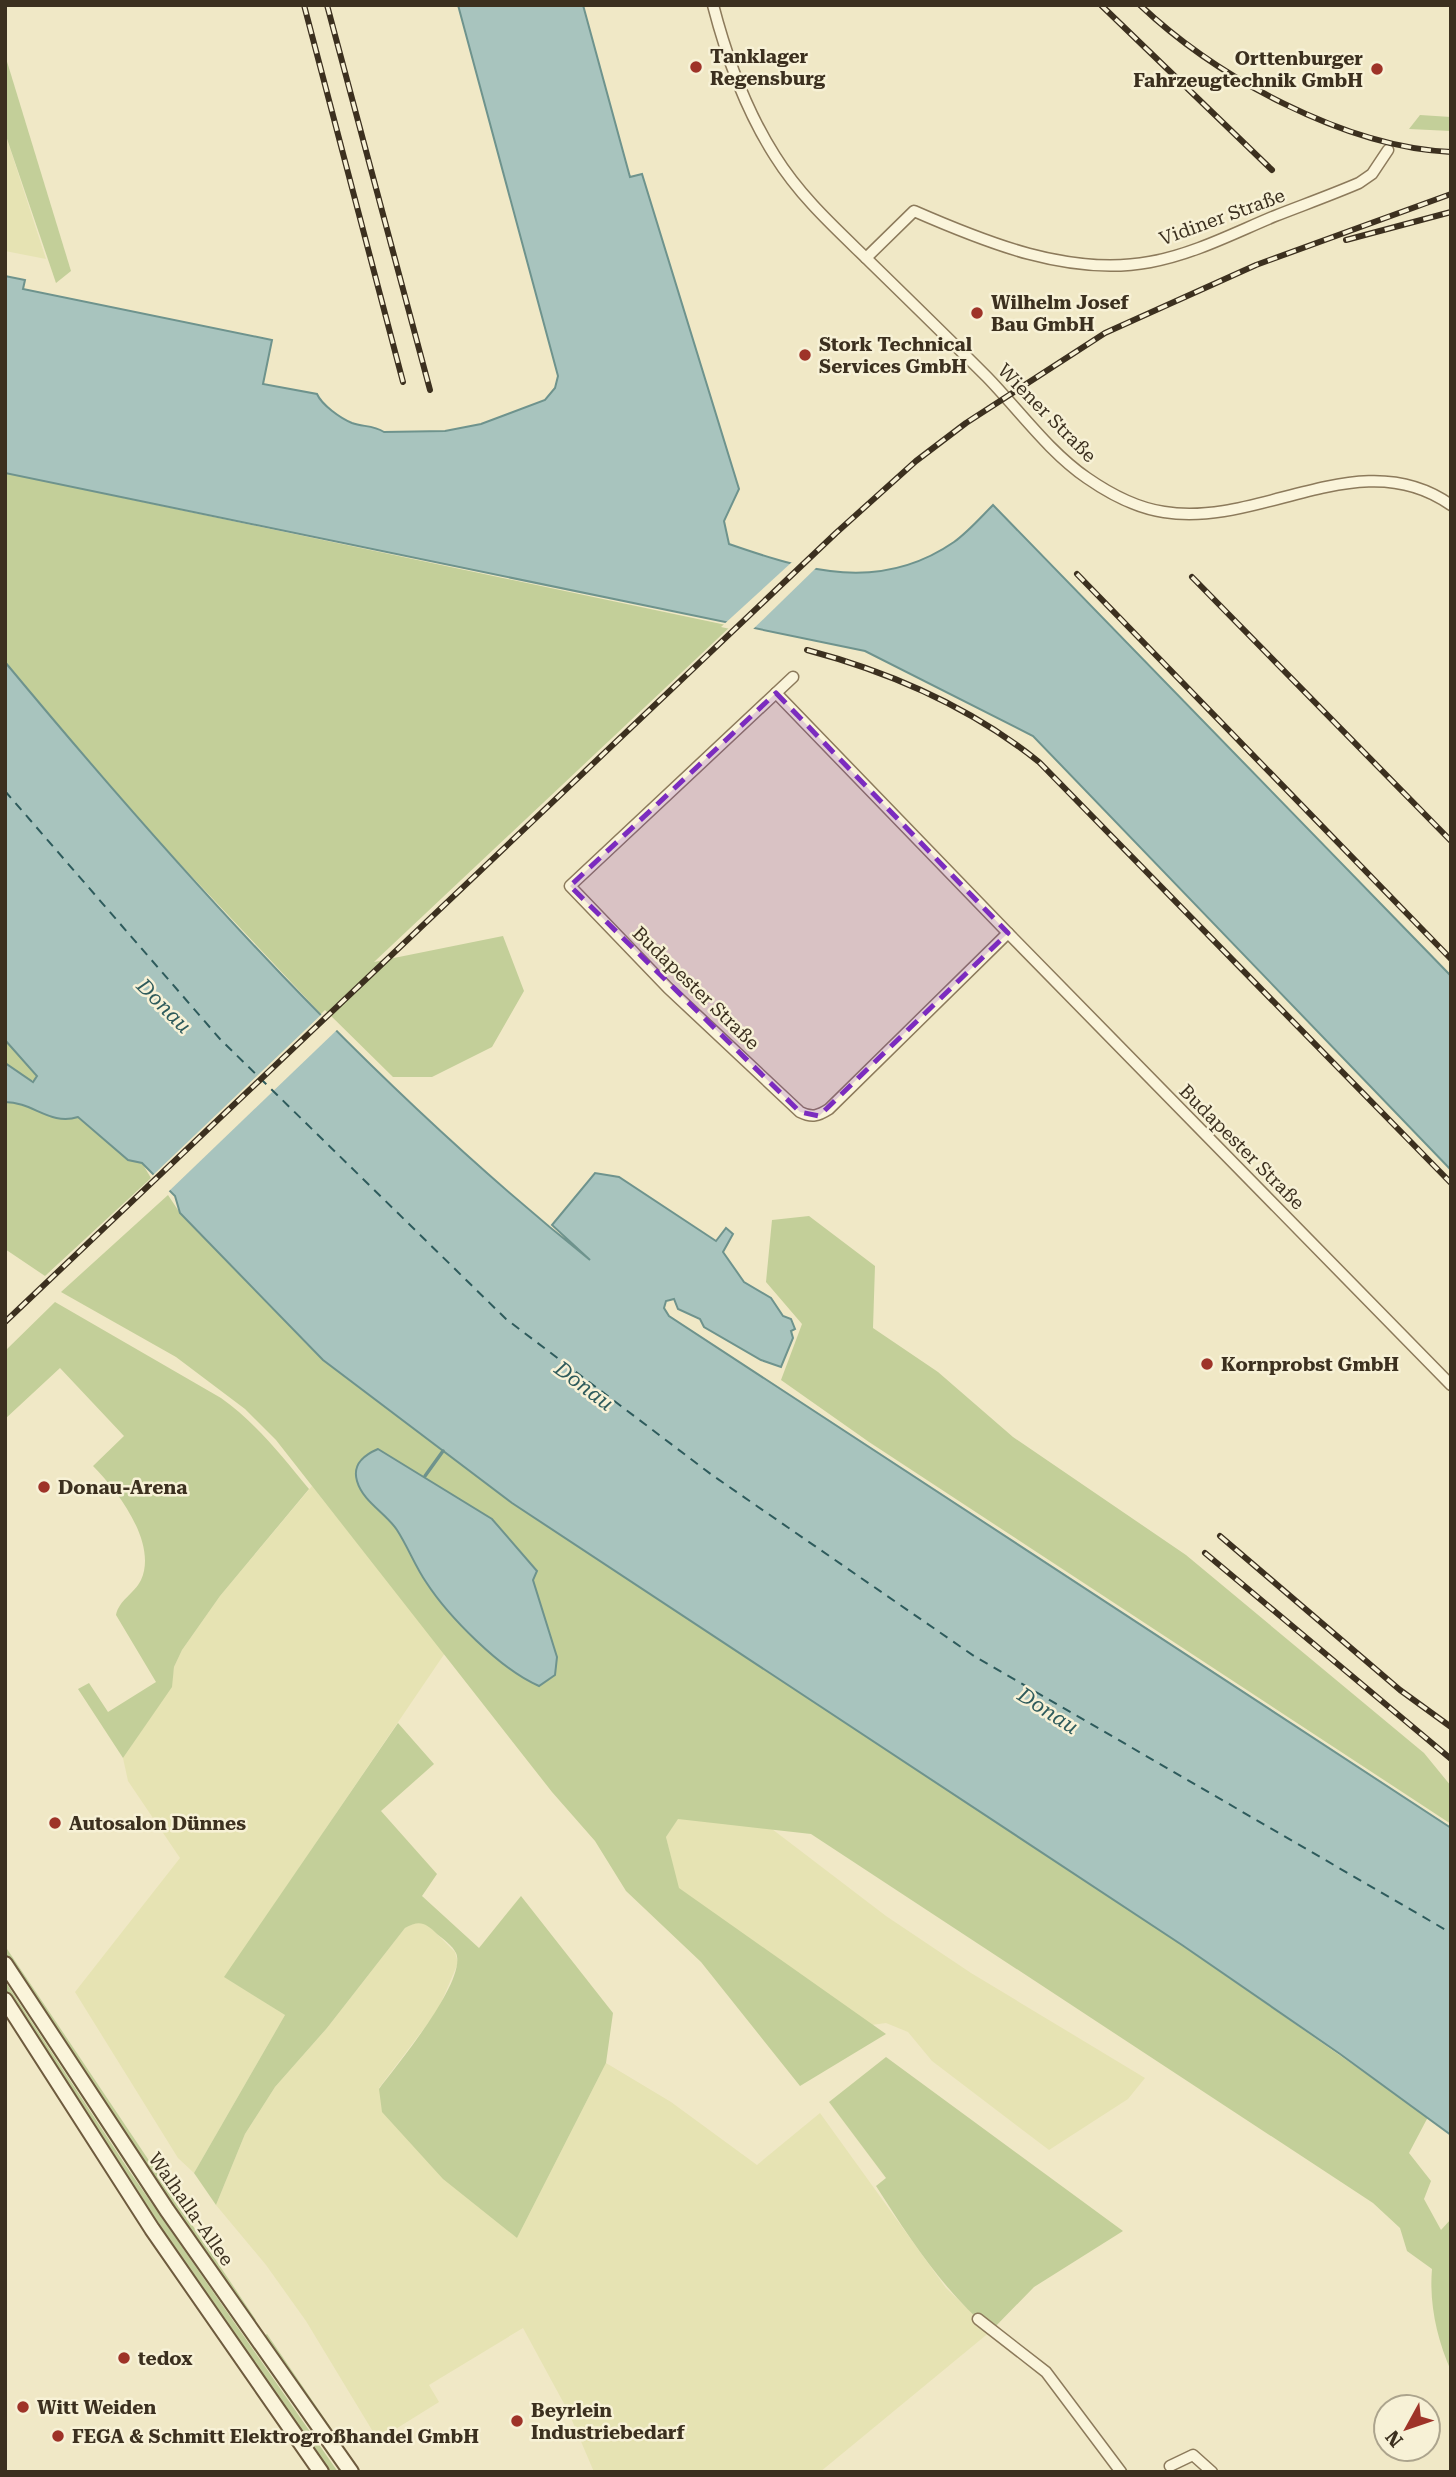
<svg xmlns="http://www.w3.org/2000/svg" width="1456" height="2477" font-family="'Roboto Serif',serif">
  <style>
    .farmland { fill: #e6e3b3 }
    .green { fill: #c3cf99; fill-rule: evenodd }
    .water { fill: #a8c4be; stroke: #6e938d; stroke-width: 2 }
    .pier { fill: #f0e8c6 }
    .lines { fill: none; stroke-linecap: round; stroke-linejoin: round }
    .stream { stroke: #6e938d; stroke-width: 3.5 }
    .ferry { stroke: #2e5b5c; stroke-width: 2; stroke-dasharray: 9 7; stroke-linecap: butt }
    .street-casing { stroke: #8c7a5b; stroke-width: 13 }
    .secondary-casing { stroke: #6e5b3e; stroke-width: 18 }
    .street { stroke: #faf4da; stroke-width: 10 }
    .secondary { stroke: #faf4da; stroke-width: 14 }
    .rail-casing { stroke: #3c301f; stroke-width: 6 }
    .rail { stroke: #f7f1d6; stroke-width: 3.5; stroke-dasharray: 10; stroke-linecap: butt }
    .marked { fill: #7b2cbf; fill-opacity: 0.2; stroke: #7b2cbf; stroke-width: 5; stroke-dasharray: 14 9; stroke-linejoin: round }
    .poi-dot { fill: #9e3328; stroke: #f7f1d6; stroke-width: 2.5 }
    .labels { text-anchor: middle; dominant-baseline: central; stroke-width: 5; stroke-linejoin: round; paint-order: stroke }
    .poi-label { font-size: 19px; font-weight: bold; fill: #3c301f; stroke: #f7f1d6; text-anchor: start }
    .street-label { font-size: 19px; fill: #3c301f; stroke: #f7f1d6 }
    .water-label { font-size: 21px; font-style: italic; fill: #2e5b5c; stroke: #f7f1d6 }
  </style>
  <rect width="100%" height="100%" fill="#f0e8c6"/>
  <g class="farmland">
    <path d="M 5,133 L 46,259 L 5,251 Z"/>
    <path d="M 312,1486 L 445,1653 L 225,1977 L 285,2015 L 194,2173 L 178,2158 L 75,1992 L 180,1858 L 128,1781 L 123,1758 L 171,1687 L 174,1667 L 182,1650 L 220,1596 Z"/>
    <path d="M 678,1818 L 772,1829 L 886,1916 L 971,1973 L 1145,2078 L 1128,2099 L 1049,2150 L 932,2061 L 908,2032 L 886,2023 L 872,2025 L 678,1888 L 666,1837 Z"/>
    <path d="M 417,1922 L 427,1924 L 455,1952 L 458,1963 L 438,2010 L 379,2088 L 517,2238 L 606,2063 L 671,2102 L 757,2165 L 820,2113 L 946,2288 L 991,2331 L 820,2472 L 594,2472 L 568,2411 L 523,2328 L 429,2385 L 439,2402 L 378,2440 L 306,2321 L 266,2265 L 216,2205 L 245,2134 L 275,2087 L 327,2028 L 405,1928 Z"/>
  </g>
  <g class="green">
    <path d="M 5,55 L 71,271 L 56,283 L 5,133 Z"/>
    <path d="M 1420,115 L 1451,117 L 1451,131 L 1409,129 Z"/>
    <path d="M 5,473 L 731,626 L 374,962 L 503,936 L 524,991 L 492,1047 L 432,1077 L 393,1077 L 325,1010 L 321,1014 L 117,797 L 5,662 Z"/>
    <path d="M 5,1040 L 37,1076 L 35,1080 L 26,1080 L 5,1063 Z"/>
    <path d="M 5,1102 C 33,1102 50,1126 78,1116 L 128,1159 L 142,1163 L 151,1178 L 45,1276 L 5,1249 Z"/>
    <path d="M 168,1195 L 180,1213 L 323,1360 L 512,1503 L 1182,1945 L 1428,2117 L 1409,2153 L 1431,2181 L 1424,2199 L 1441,2230 L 1451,2219 L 1451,2371 C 1437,2339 1429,2304 1432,2269 L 1407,2251 L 1400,2228 L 1373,2203 L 811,1834 L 678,1819 L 666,1837 L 679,1888 L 886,2034 L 800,2086 L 701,1962 L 626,1891 L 595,1841 L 552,1792 L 276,1440 L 245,1409 L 176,1357 L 61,1292 ZM 378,1449 L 492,1519 L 537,1570 L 533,1580 L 557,1657 L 426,1583 L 396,1528 L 366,1496 Z"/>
    <path d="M 809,1216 L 875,1266 L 873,1328 L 938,1372 L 1013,1437 L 1186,1555 L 1424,1753 L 1451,1786 L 1451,1824 L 869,1442 L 781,1380 L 802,1324 L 766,1282 L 772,1220 Z"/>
    <path d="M 55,1302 L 221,1398 C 256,1423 281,1455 309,1489 L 220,1596 L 182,1650 L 174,1667 L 172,1687 L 123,1758 L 78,1689 L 89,1683 L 108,1712 L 156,1682 L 116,1615 C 119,1600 134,1594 141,1580 C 158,1543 117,1490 93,1466 L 124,1436 L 60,1368 L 5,1419 L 5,1351 Z"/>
    <path d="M 398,1723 L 434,1764 L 381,1811 L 437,1874 L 422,1896 L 479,1948 L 521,1896 L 613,2013 L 606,2063 L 517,2238 L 443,2179 L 382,2112 L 379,2089 C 396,2066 468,1980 456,1953 C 453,1946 443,1939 437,1934 C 425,1922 419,1920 405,1928 L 327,2028 L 275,2087 L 245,2134 L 216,2205 L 194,2173 L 285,2015 L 224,1977 Z"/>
    <path d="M 5,1946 L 256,2320 L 252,2323 L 142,2165 L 5,1958 Z"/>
    <path d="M 5,1981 L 130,2172 L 338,2472 L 326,2472 C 216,2314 108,2154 5,1991 Z"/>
    <path d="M 886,2057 L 1123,2231 L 1034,2287 L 991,2331 C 943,2290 910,2239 876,2186 L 886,2178 L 829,2102 Z"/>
    <path d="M 267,2334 L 361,2472 L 355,2472 L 263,2337 Z"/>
  </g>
  <g class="water">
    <path d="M 458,5 L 583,5 L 630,177 L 642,174 L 739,489 L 724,521 L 729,544 C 807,571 880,593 954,542 C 968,532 981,517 993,505 L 1451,976 L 1451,1170 L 1033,736 L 865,651 L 5,473 L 5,276 L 25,280 L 23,289 L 272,340 L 263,384 L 317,394 C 322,405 340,418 352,423 C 363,427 373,425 384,432 L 445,431 L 481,424 L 545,400 L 555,388 L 558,376 Z"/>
    <path d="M 5,662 C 183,876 373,1086 590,1260 L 552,1225 L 595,1173 L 619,1177 L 716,1241 L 726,1228 L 733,1234 L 723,1252 L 744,1282 L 771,1298 L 783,1316 L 791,1319 L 795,1329 L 791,1331 L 793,1338 L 781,1367 L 761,1360 L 704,1327 L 700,1319 L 678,1309 L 674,1299 L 666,1301 L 664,1308 L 669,1316 L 1451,1828 L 1451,2135 L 1340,2054 L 1182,1945 L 512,1503 L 323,1360 L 180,1213 L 175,1196 L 142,1163 L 128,1160 L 78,1117 C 50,1126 33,1102 5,1102 L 5,1063 L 33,1082 L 37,1076 L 5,1040 Z"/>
    <path d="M 378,1449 L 492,1519 L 537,1571 L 533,1580 L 557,1657 L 555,1675 L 539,1686 C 501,1670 448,1616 426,1582 C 415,1566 408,1547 397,1530 C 386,1513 363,1502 357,1481 C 352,1464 364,1455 378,1449 Z"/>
  </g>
  <g class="pier">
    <path d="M 792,562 L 818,566 L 749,633 L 721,627 Z"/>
    <path d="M 324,1012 L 340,1027 L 167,1193 L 151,1177 Z"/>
  </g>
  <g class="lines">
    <path class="stream" d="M 425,1476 L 443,1451"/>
    <path class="ferry" d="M 5,791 L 220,1039 L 506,1319 L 712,1475 L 974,1656 L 1451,1933"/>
    <g class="street-casing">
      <g id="street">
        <path d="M 713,5 C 727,59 745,109 775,156 C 800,196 833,226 866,258 C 907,298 947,337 987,377 C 1019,410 1049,452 1087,478 C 1110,494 1137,508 1164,512 C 1261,528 1361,441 1451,505"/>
        <path d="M 866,258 L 914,211 C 985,242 1070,277 1150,262 C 1194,254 1234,233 1275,216 C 1303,205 1331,195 1359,183 L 1372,174 L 1388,150"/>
        <path d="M 793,677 L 570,886 L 668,988 L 800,1112 C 812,1118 818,1116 829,1109 L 1008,933 L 1451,1385"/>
        <path d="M 776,693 L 1008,933"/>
        <path d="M 978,2319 L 1046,2372 L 1121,2472"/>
        <path d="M 1170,2466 L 1193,2455 L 1212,2472"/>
      </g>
    </g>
    <g class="secondary-casing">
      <g id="secondary">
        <path d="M 5,1964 L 167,2210 L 351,2472"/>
        <path d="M 5,2000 L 152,2229 L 321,2472"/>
      </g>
    </g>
    <use href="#street" class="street"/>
    <use href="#secondary" class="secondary"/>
    <g class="rail-casing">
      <g id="rail">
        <path d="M 304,5 L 403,382"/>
        <path d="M 327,5 L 430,390"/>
        <path d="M 1101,5 L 1272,170"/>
        <path d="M 1140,5 C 1216,77 1344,147 1451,152"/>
        <path d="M 1346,240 L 1451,212"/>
        <path d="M 1077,574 L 1451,959"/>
        <path d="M 1192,577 L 1451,841"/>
        <path d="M 807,650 C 890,672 972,708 1039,762 L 1451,1183"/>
        <path d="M 5,1322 L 836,533 L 916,461 L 966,423 L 1105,333 L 1256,265 L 1451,194"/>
        <path d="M 1220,1536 L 1400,1690 L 1451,1727"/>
        <path d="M 1205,1553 L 1451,1759"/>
      </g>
    </g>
    <use href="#rail" class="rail"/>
  </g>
  <path class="marked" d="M 776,693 L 1008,933 L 819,1116 L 800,1112 L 570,886 Z"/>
  <g class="poi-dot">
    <circle cx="696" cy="67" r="7"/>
    <circle cx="1377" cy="69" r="7"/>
    <circle cx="977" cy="313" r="7"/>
    <circle cx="805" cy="355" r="7"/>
    <circle cx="1207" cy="1364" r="7"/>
    <circle cx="44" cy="1487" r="7"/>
    <circle cx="55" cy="1823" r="7"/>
    <circle cx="124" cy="2358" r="7"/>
    <circle cx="23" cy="2407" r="7"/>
    <circle cx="517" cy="2421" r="7"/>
    <circle cx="58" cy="2436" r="7"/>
  </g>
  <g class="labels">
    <g class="poi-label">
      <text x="710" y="56">Tanklager<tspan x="710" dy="22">Regensburg</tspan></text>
      <text x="1363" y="58" text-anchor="end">Orttenburger<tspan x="1363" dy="22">Fahrzeugtechnik GmbH</tspan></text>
      <text x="991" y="302">Wilhelm Josef<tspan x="991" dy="22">Bau GmbH</tspan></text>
      <text x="819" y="344">Stork Technical<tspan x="819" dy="22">Services GmbH</tspan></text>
      <text x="1221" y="1364">Kornprobst GmbH</text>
      <text x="58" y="1487">Donau-Arena</text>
      <text x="69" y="1823">Autosalon Dünnes</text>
      <text x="138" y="2358">tedox</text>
      <text x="37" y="2407">Witt Weiden</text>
      <text x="531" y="2410">Beyrlein<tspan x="531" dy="22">Industriebedarf</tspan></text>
      <text x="72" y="2436">FEGA &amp; Schmitt Elektrogroßhandel GmbH</text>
    </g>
    <g class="street-label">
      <text transform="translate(1222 217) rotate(-20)">Vidiner Straße</text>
      <text transform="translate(1047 413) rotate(45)">Wiener Straße</text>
      <text transform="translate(696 988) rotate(44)">Budapester Straße</text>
      <text transform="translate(1242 1147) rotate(45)">Budapester Straße</text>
      <text transform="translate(191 2209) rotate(55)">Walhalla-Allee</text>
    </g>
    <g class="water-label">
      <text transform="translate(164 1006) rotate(45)">Donau</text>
      <text transform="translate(584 1386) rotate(37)">Donau</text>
      <text transform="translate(1048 1711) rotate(33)">Donau</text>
    </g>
  </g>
  <rect width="1456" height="2477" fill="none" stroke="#3c301f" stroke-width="14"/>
  <g transform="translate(1407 2428) rotate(230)"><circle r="33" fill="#f7f1d6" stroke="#aca48d" stroke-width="2"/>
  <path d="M0-5L12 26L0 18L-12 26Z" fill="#9e3328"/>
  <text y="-10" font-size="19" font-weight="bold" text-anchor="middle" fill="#3c301f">N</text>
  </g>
</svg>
